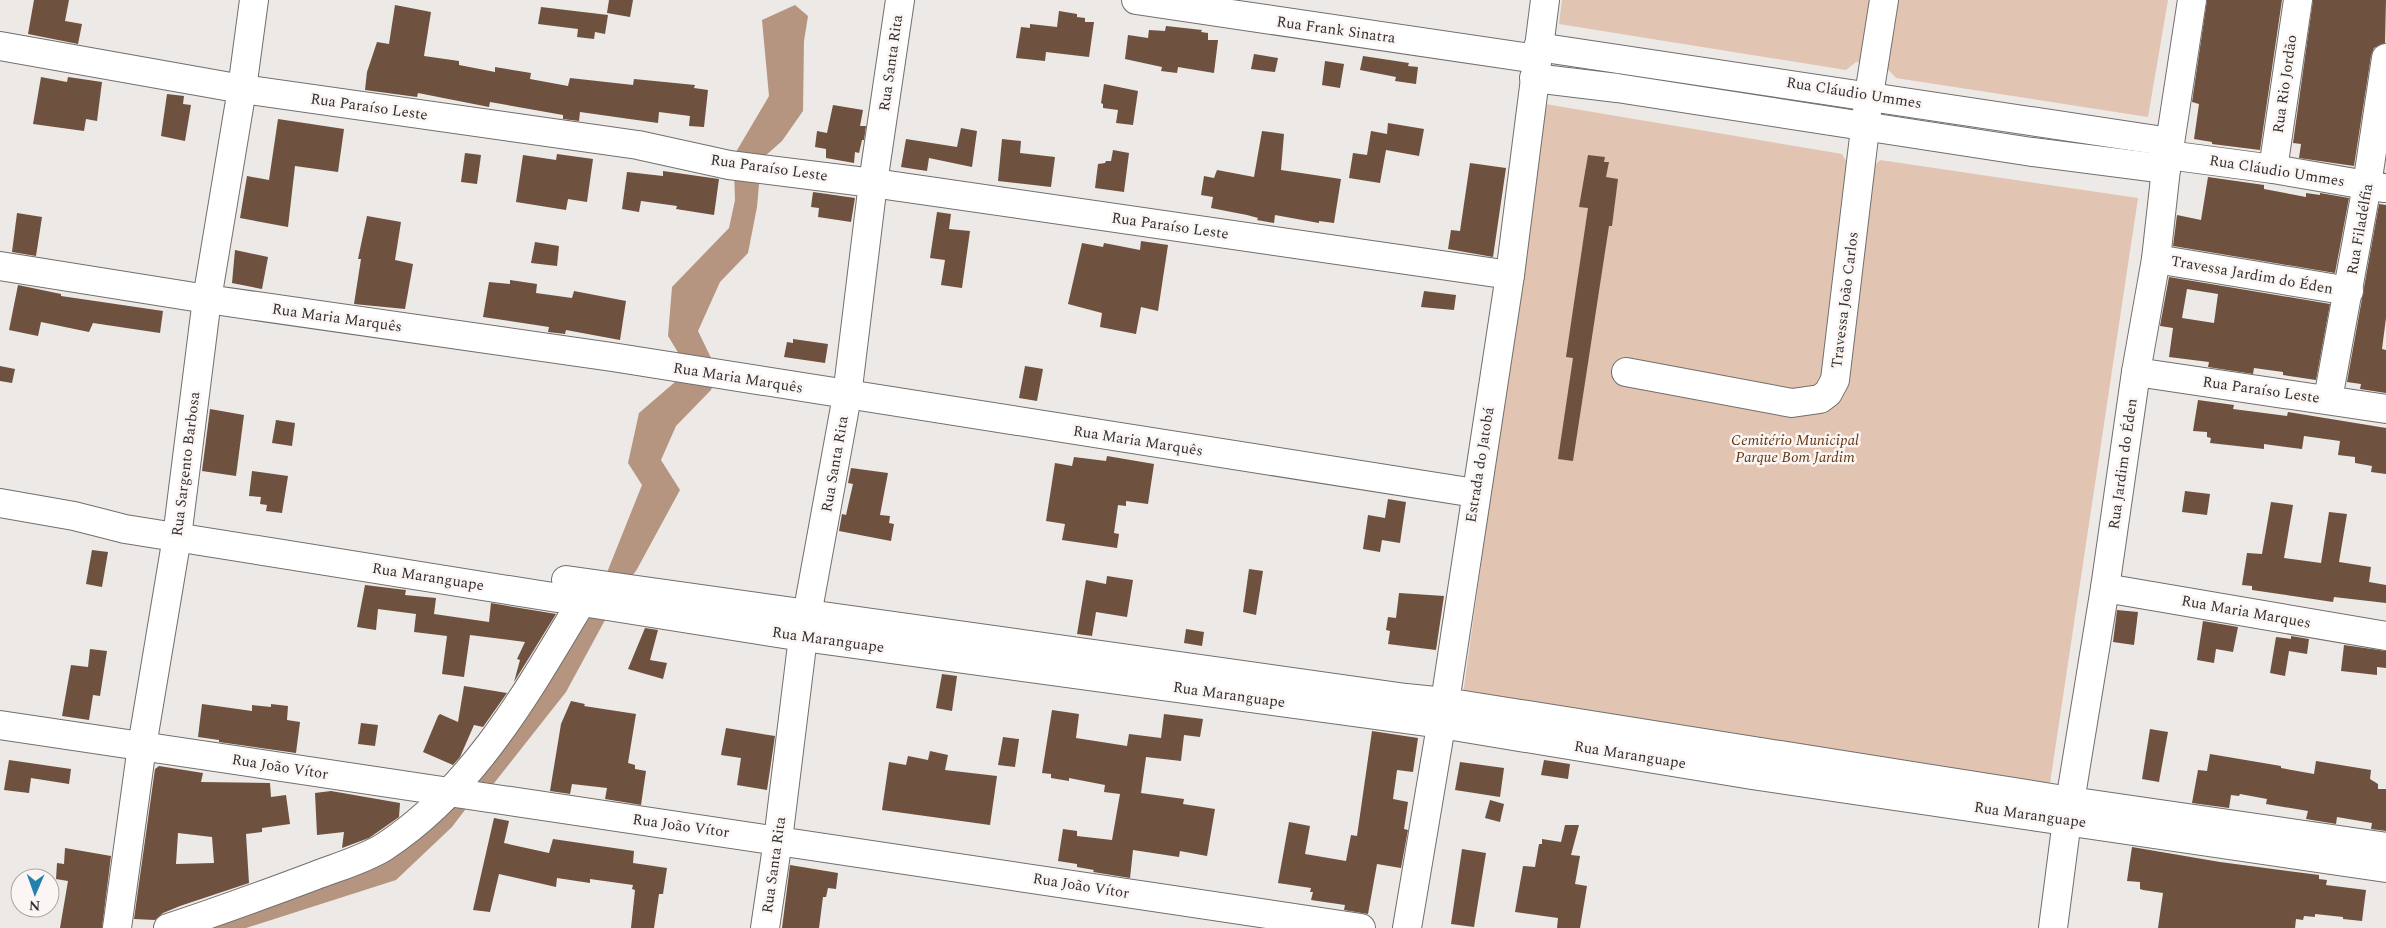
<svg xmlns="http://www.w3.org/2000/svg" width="2386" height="928" font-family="Spectral,serif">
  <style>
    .green { fill: #e1c4b1 }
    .water { fill: #b59580 }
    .building { fill: #6e513e; fill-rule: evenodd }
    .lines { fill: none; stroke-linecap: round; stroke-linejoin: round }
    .minor-casing { stroke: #726e6c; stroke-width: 30 }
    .minor { stroke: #fff; stroke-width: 28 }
    .labels { text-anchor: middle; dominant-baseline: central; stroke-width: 5; stroke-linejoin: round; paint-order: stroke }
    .street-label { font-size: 15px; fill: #333130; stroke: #fbf6f4 }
    .park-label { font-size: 15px; font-style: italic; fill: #623613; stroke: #fbf6f4 }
  </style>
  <rect width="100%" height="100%" fill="#ede9e6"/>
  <g class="green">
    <path d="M 1562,0 L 2168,0 L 2148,117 L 1896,78 C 1884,63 1874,64 1856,62 L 1846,70 L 1559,24 Z"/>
    <path d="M 1545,104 L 1842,154 L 1846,161 L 1875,165 L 1880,160 L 2138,198 L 2050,783 L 1463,694 Z"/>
  </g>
  <g class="water">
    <path d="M 795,5 L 808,16 L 804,41 L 803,111 L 782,141 L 765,156 L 736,152 L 769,96 L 762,20 Z"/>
    <path d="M 734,169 L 760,173 L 757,207 L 748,253 L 720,282 L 698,331 L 714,364 L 682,359 L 668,336 L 672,287 L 729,228 L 735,200 Z"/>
    <path d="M 682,376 L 715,381 L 711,390 L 676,426 L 661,460 L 680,490 L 636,571 L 626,583 L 604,580 L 642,485 L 628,463 L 639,413 Z"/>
    <path d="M 611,609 L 566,692 L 491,787 L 473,783 L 595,610 Z"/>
    <path d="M 453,796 L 471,802 L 452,827 L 396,880 L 246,928 L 180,928 L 343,873 L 385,863 L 423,834 Z"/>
  </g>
  <g class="building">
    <path d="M 34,0 L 69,0 L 65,21 L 82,24 L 78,44 L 28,34 Z"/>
    <path d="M 609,0 L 633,0 L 630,17 L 607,13 Z"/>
    <path d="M 2207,0 L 2282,0 L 2260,150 L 2212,144 L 2212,142 L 2194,139 L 2199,104 L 2192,102 Z"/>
    <path d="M 2313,0 L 2386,0 L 2385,43 L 2374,48 L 2371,56 L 2354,166 L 2299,158 L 2301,144 L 2293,143 Z"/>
    <path d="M 395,5 L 431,12 L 424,56 L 459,61 L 459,65 L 495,72 L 495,67 L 531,73 L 530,79 L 568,86 L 570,78 L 633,85 L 634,79 L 695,85 L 694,88 L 708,90 L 704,127 L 689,126 L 690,116 L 659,112 L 658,123 L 580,112 L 579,121 L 563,119 L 563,115 L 490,102 L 489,107 L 418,93 L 417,97 L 365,90 L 367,72 L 377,42 L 389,44 Z"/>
    <path d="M 541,7 L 608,15 L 605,34 L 595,32 L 594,39 L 577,37 L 578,29 L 538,24 Z"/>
    <path d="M 1059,11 L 1077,14 L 1077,17 L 1085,18 L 1085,22 L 1094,22 L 1089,57 L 1046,52 L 1045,61 L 1016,58 L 1021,27 L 1030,28 L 1030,24 L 1057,27 Z"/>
    <path d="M 1166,26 L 1202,30 L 1201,32 L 1208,33 L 1208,40 L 1218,40 L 1214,73 L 1178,67 L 1177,73 L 1161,71 L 1162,67 L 1125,59 L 1128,35 L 1148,38 L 1149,30 L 1165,31 Z"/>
    <path d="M 1254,54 L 1278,58 L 1275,72 L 1251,69 Z"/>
    <path d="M 1363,56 L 1409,63 L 1408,66 L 1418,67 L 1416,84 L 1395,81 L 1396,77 L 1360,70 Z"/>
    <path d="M 1325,61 L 1344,64 L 1340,88 L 1322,85 Z"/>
    <path d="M 41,77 L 67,82 L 68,77 L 102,82 L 97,121 L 86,119 L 84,131 L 33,124 Z"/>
    <path d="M 1104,84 L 1138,91 L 1133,125 L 1116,123 L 1118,110 L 1103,108 L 1103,104 L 1101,103 Z"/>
    <path d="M 167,94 L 184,96 L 183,104 L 191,105 L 185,141 L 161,136 Z"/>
    <path d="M 833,105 L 863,110 L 860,126 L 866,126 L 864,140 L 862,140 L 859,153 L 855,152 L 854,163 L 826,158 L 826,149 L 815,147 L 817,131 L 827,133 Z"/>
    <path d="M 278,119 L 344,129 L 338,172 L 295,166 L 288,227 L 240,218 L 247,176 L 269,180 Z"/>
    <path d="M 1388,123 L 1424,129 L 1419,156 L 1386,150 L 1380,183 L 1349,178 L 1353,153 L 1367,155 L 1371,131 L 1387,134 Z"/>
    <path d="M 961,128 L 977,131 L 972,167 L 929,158 L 927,171 L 901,167 L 906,139 L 957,147 Z"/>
    <path d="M 1262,131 L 1284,134 L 1281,170 L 1341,179 L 1334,223 L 1319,221 L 1319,223 L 1275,215 L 1274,223 L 1257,220 L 1258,218 L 1247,215 L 1211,208 L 1213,197 L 1201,195 L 1204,176 L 1214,178 L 1217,170 L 1254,177 Z"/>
    <path d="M 1002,139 L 1021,141 L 1020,153 L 1055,157 L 1051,187 L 998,181 Z"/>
    <path d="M 1113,150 L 1129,153 L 1124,192 L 1095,188 L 1098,164 L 1105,163 L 1106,161 L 1111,161 Z"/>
    <path d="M 465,153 L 481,155 L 477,184 L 461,182 Z"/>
    <path d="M 557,154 L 593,159 L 587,202 L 568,199 L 566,210 L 516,202 L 523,155 L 556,160 Z"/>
    <path d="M 1588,155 L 1605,157 L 1604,162 L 1609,162 L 1606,177 L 1618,179 L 1612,226 L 1609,226 L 1573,461 L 1558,459 L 1573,358 L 1566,357 L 1588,208 L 1579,207 Z"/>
    <path d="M 1470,163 L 1506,168 L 1493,257 L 1448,249 L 1451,230 L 1460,231 Z"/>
    <path d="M 663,171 L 719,179 L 714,215 L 676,209 L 677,206 L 641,201 L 639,212 L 622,209 L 627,172 L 663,176 Z"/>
    <path d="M 2208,177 L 2264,185 L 2264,189 L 2306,197 L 2306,193 L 2320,195 L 2320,193 L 2349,198 L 2335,273 L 2173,246 L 2177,215 L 2201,220 Z"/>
    <path d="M 813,192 L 855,198 L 851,222 L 818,217 L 819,208 L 811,207 Z"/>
    <path d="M 2379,204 L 2386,205 L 2386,318 L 2382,349 L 2386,350 L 2386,393 L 2360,389 L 2361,384 L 2347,382 Z"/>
    <path d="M 937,212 L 951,214 L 949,229 L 970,231 L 962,288 L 941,285 L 945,260 L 930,258 Z"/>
    <path d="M 17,213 L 42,217 L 36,256 L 12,252 Z"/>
    <path d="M 367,216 L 401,222 L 395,260 L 413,264 L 405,309 L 354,304 L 361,259 L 358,259 Z"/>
    <path d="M 1141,241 L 1168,245 L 1158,311 L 1141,307 L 1136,334 L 1100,327 L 1102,313 L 1068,304 L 1082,243 L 1103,247 L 1104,243 L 1140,250 Z"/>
    <path d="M 535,242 L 559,246 L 557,266 L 531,263 Z"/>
    <path d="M 235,250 L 268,257 L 262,289 L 232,283 Z"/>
    <path d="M 2169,277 L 2330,304 L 2316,380 L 2283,375 L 2283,372 L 2254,368 L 2253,374 L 2208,367 L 2209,362 L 2169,357 L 2173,328 L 2160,326 ZM 2187,289 L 2218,294 L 2214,323 L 2182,318 Z"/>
    <path d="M 510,280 L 537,284 L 536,293 L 572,298 L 574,291 L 626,301 L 620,340 L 566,330 L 565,334 L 548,332 L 549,327 L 483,317 L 489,282 L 510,284 Z"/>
    <path d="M 18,285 L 61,294 L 61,296 L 163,311 L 160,333 L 93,323 L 89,332 L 41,322 L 38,336 L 9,330 Z"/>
    <path d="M 1424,291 L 1456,295 L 1454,310 L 1421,307 Z"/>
    <path d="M 793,339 L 828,344 L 825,363 L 784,357 L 787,342 L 793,343 Z"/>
    <path d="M 0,366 L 15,369 L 12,383 L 0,381 Z"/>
    <path d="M 1025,366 L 1043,369 L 1037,401 L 1019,398 Z"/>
    <path d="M 2198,400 L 2234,405 L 2233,409 L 2287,416 L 2288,412 L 2386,428 L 2386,474 L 2371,472 L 2372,466 L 2355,463 L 2355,457 L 2338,455 L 2340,441 L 2304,436 L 2302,449 L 2264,444 L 2264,449 L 2210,443 L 2211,438 L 2207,437 L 2207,432 L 2193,431 Z"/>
    <path d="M 210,409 L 244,415 L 236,476 L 202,471 Z"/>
    <path d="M 276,420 L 295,423 L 292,446 L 272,443 Z"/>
    <path d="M 1107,456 L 1154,464 L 1148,504 L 1126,501 L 1126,506 L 1118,505 L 1114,533 L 1119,534 L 1117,548 L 1062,540 L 1065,524 L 1046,521 L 1055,463 L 1072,466 L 1074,457 L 1106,461 Z"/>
    <path d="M 851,468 L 888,473 L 880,515 L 890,516 L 889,523 L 894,524 L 891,541 L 839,531 L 842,514 L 846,515 L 853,484 L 848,483 Z"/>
    <path d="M 252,471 L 288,476 L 282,513 L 266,511 L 267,505 L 260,504 L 261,497 L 249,496 Z"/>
    <path d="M 2185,491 L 2210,494 L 2207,515 L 2182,512 Z"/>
    <path d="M 1388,499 L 1406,502 L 1400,543 L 1382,540 L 1380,552 L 1363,549 L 1368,515 L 1385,518 Z"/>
    <path d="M 2271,502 L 2293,505 L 2284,558 L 2321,563 L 2329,512 L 2347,514 L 2339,562 L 2371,567 L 2369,582 L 2386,585 L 2386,603 L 2334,597 L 2333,602 L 2252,590 L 2252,586 L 2242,585 L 2247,553 L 2262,554 Z"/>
    <path d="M 92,550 L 108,552 L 102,587 L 86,584 Z"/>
    <path d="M 1249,569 L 1263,571 L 1256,615 L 1243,612 Z"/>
    <path d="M 1107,576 L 1133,580 L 1127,617 L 1096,612 L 1092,636 L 1077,634 L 1086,580 L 1106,584 Z"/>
    <path d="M 365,585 L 406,590 L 405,595 L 436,598 L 434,614 L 489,622 L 491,603 L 556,614 L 514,682 L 520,660 L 517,659 L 525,642 L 470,635 L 464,677 L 442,674 L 447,636 L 414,632 L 416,614 L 378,609 L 376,630 L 357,627 Z"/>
    <path d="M 1399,593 L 1444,596 L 1436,650 L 1388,644 L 1390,631 L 1386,630 L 1388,617 L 1396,618 Z"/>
    <path d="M 2117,610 L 2138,612 L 2134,645 L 2113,642 Z"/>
    <path d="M 2203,621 L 2238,627 L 2233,652 L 2216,649 L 2214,663 L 2197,660 Z"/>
    <path d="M 645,628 L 658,630 L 650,660 L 667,663 L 663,679 L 628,669 Z"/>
    <path d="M 1186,629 L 1204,632 L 1202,646 L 1184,643 Z"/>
    <path d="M 2291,636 L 2309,639 L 2307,654 L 2289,651 L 2285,676 L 2270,673 L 2276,637 L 2291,639 Z"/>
    <path d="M 2344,645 L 2386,651 L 2386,668 L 2377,667 L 2377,675 L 2341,671 Z"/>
    <path d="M 90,649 L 107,651 L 100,696 L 93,695 L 89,720 L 62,716 L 71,665 L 88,667 Z"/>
    <path d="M 942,674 L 957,676 L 952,711 L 936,708 Z"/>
    <path d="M 464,686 L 507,693 L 483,727 L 474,725 L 460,757 L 453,765 L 423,752 L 438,716 L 440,714 L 458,722 Z"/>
    <path d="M 571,701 L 585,704 L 584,706 L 636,714 L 628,763 L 635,765 L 635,769 L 646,771 L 641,805 L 605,799 L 607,788 L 572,784 L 570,794 L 550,791 L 561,724 Z"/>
    <path d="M 202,704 L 252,711 L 252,705 L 271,707 L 271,704 L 288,706 L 287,720 L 300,722 L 296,753 L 219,742 L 219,740 L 198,737 Z"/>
    <path d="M 1052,710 L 1079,714 L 1076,738 L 1127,746 L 1129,734 L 1161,738 L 1164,714 L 1203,719 L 1200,737 L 1184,735 L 1181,761 L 1146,757 L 1141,793 L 1184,799 L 1183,804 L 1215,809 L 1207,856 L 1180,851 L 1179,857 L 1133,850 L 1130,878 L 1093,872 L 1094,870 L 1077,867 L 1077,864 L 1058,861 L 1063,829 L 1077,831 L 1077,836 L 1112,840 L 1120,794 L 1104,792 L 1105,785 L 1069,778 L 1069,781 L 1051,778 L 1051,774 L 1042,773 Z"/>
    <path d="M 361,723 L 378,725 L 375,746 L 358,744 Z"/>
    <path d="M 726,728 L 775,736 L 767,790 L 737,785 L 741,758 L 721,755 Z"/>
    <path d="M 2150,729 L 2168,732 L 2159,782 L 2142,779 Z"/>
    <path d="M 1372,731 L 1418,738 L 1413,772 L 1397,770 L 1393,799 L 1408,802 L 1404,829 L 1408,830 L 1401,868 L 1377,864 L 1368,914 L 1344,910 L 1345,905 L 1311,900 L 1313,892 L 1310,892 L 1311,888 L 1278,883 L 1289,822 L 1310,826 L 1305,854 L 1346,861 L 1351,835 L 1357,836 Z"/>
    <path d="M 1003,737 L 1019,739 L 1015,767 L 998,765 Z"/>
    <path d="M 930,751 L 948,755 L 945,770 L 997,776 L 990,825 L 882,810 L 889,762 L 906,765 L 908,756 L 928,760 Z"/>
    <path d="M 2210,754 L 2281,766 L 2281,768 L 2314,774 L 2316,761 L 2371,770 L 2370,779 L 2378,784 L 2378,789 L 2386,789 L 2386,831 L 2371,829 L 2372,823 L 2337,817 L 2336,824 L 2306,819 L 2308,811 L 2266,804 L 2267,799 L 2240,794 L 2239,796 L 2231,795 L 2229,808 L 2192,803 L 2198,770 L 2207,771 Z"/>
    <path d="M 9,760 L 71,769 L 69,784 L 31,778 L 29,793 L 4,790 Z"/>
    <path d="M 1544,760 L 1570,764 L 1568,779 L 1541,775 Z"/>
    <path d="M 1460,762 L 1504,768 L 1500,797 L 1455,790 Z"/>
    <path d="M 159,766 L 203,773 L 201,782 L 270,783 L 271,797 L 286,795 L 290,824 L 262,828 L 262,832 L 246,834 L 249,883 L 180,906 L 163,913 L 155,920 L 134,919 L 155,769 ZM 178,833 L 212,837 L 214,863 L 176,864 Z"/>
    <path d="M 331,791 L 400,803 L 399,817 L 369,838 L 342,848 L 344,832 L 317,835 L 315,793 Z"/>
    <path d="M 1490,800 L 1504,804 L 1500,822 L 1485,818 Z"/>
    <path d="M 494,818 L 509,821 L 504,843 L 549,853 L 553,839 L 634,851 L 633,863 L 667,868 L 663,894 L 659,894 L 654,928 L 631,928 L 635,890 L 632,889 L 633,885 L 590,879 L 590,883 L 557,878 L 556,887 L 499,874 L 490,912 L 473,910 Z"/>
    <path d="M 1565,825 L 1579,825 L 1571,855 L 1580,856 L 1575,884 L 1587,886 L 1580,928 L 1557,928 L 1558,918 L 1515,912 L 1523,866 L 1535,867 L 1539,844 L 1542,844 L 1542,839 L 1561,842 Z"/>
    <path d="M 2132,847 L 2220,862 L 2319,875 L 2319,879 L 2327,880 L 2326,885 L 2366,890 L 2362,921 L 2343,919 L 2343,917 L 2315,914 L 2315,917 L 2304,916 L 2303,920 L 2296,919 L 2295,928 L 2158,928 L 2163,893 L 2143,890 L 2140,889 L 2140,882 L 2127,881 Z"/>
    <path d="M 65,848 L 111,856 L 102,928 L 60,928 L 68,881 L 56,879 L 57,863 L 64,864 Z"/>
    <path d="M 1462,849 L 1486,853 L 1474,927 L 1451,924 Z"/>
    <path d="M 790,865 L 838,873 L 836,889 L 828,888 L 826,897 L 823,897 L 819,928 L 782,928 Z"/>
  </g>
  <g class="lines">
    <g class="minor-casing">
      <g id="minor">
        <path d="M 1136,0 L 1537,59"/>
        <path d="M 0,46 L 242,89 L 638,145 L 729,165 L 873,183 L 1510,275"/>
        <path d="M 1538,47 L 2170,142"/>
        <path d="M 1534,78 L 1617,88 L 2032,152 L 2166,169"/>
        <path d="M 2168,155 L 2273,169 L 2384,188"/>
        <path d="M 2273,169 L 2298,0"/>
        <path d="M 2156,259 L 2349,291"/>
        <path d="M 0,266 L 207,299 L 612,357 L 1475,493"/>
        <path d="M 1626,372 L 1792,403 L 1820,399 L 1828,393 L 1835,380 L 1869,95 L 1884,0"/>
        <path d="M 2136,372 L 2386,409"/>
        <path d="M 2328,399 L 2367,185 L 2386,58"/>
        <path d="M 0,503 L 74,516 L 125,529 L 803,637 L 1441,724 L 1752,775 L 2386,868"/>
        <path d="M 566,580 L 1406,698 L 1445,702 L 2070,801 L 2386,847"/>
        <path d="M 2105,588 L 2386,636"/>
        <path d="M 0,725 L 1361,928"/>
        <path d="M 117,928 L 142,746 L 177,537 L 207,299 L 242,89 L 254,0"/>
        <path d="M 168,928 C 217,912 266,894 314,876 C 337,867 363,860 384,847 C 474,788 528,691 582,601"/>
        <path d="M 765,928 L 778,840 L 803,637 L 847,396 L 873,183 L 900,0"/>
        <path d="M 1407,928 L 1445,702 L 1510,275 L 1545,0"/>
        <path d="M 2053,928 L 2067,820 L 2105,588 L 2136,372 L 2156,259 L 2166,169 L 2192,0"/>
      </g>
    </g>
    <use href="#minor" class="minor"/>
  </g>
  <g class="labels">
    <g class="street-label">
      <text transform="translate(1336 30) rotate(8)">Rua Frank Sinatra</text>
      <text transform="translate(891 63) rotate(-82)">Rua Santa Rita</text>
      <text transform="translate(2285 84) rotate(-82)">Rua Rio Jordão</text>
      <text transform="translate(1854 93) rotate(9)">Rua Cláudio Ummes</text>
      <text transform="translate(369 107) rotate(8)">Rua Paraíso Leste</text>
      <text transform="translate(769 168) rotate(8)">Rua Paraíso Leste</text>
      <text transform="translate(2277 171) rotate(9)">Rua Cláudio Ummes</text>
      <text transform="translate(1170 226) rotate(8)">Rua Paraíso Leste</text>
      <text transform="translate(2360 229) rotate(-80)">Rua Filadélfia</text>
      <text transform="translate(2252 275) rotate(10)">Travessa Jardim do Éden</text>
      <text transform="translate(1845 300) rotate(-83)">Travessa João Carlos</text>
      <text transform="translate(337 318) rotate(8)">Rua Maria Marquês</text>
      <text transform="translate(738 378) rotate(9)">Rua Maria Marquês</text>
      <text transform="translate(2261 390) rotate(8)">Rua Paraíso Leste</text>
      <text transform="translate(1138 441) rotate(9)">Rua Maria Marquês</text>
      <text transform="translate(186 464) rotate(-83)">Rua Sargento Barbosa</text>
      <text transform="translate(835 464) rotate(-80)">Rua Santa Rita</text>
      <text transform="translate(2123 464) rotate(-82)">Rua Jardim do Éden</text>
      <text transform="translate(1480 465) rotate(-81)">Estrada do Jatobá</text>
      <text transform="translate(428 577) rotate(9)">Rua Maranguape</text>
      <text transform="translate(2246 612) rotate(10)">Rua Maria Marques</text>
      <text transform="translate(828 640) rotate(8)">Rua Maranguape</text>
      <text transform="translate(1229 695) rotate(8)">Rua Maranguape</text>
      <text transform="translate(1630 755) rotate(9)">Rua Maranguape</text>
      <text transform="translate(280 767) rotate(9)">Rua João Vítor</text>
      <text transform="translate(2030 815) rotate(8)">Rua Maranguape</text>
      <text transform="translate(681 826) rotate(8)">Rua João Vítor</text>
      <text transform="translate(774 865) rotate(-82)">Rua Santa Rita</text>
      <text transform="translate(1081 886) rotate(9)">Rua João Vítor</text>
    </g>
    <g class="park-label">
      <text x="1795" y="440">Cemitério Municipal<tspan x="1795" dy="17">Parque Bom Jardim</tspan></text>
    </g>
  </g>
  <g transform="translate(35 893) rotate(182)"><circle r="24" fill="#fbf6f4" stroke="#aba7a6"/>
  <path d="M0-4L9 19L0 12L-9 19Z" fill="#2480ad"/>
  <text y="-8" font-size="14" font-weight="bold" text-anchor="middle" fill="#333130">N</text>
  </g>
</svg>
